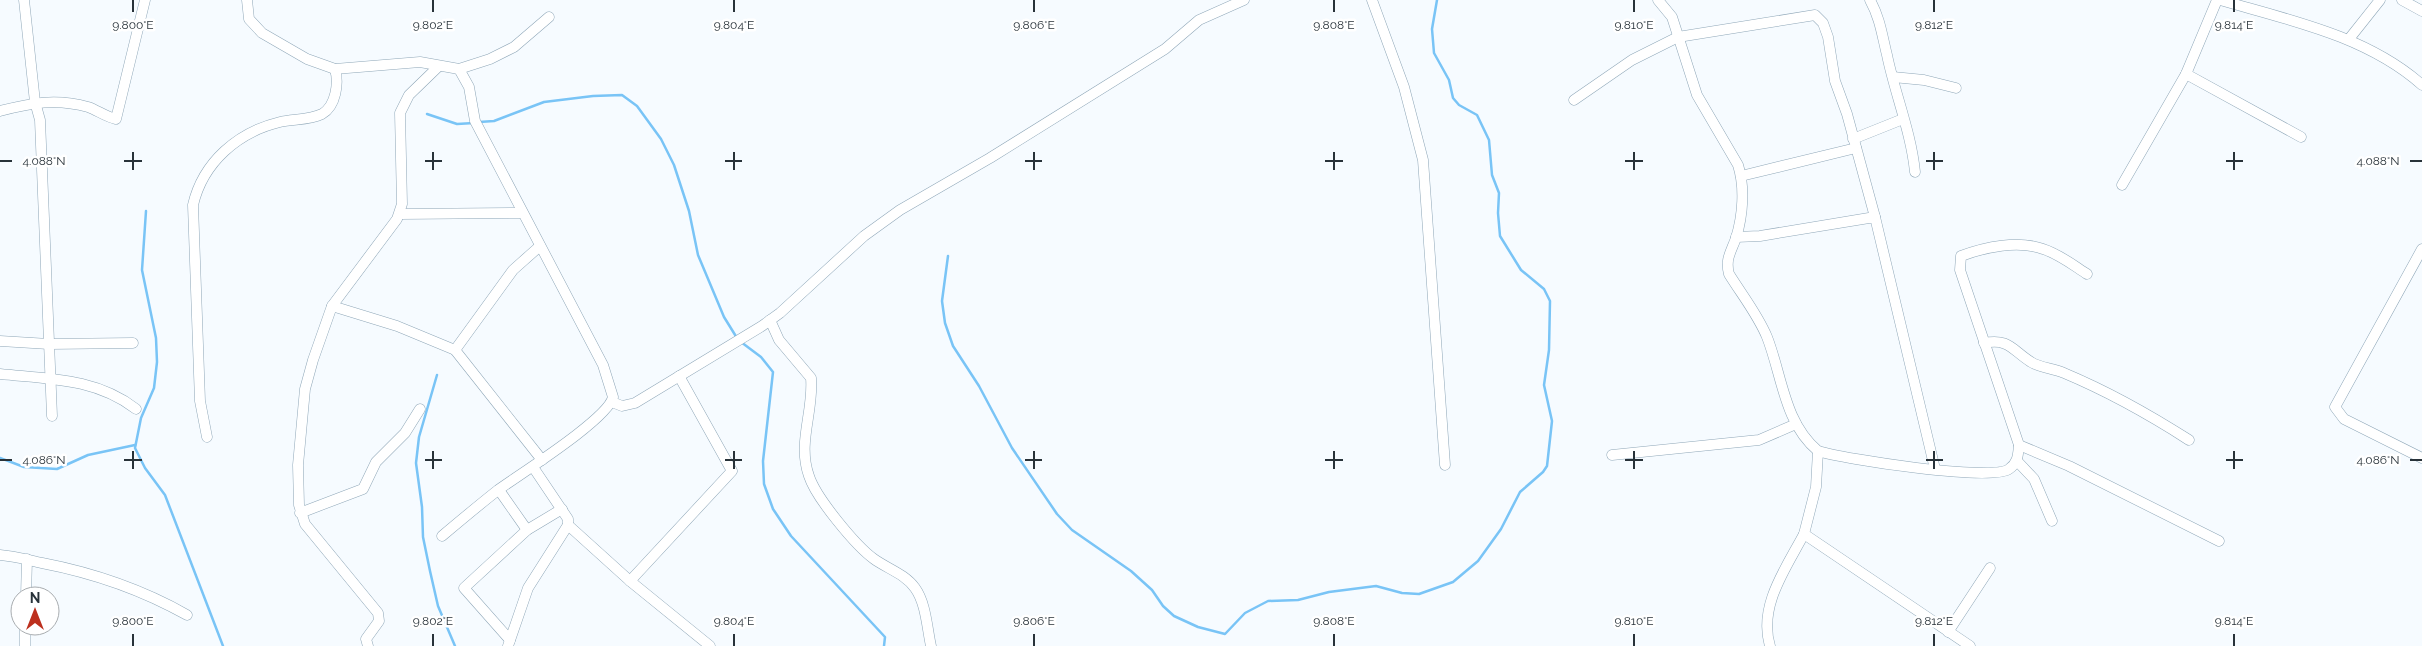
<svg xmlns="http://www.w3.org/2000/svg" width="2422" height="646" font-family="Raleway,sans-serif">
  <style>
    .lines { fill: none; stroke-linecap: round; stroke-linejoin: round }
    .stream { stroke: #79c4f6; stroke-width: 2.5 }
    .minor-casing { stroke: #8fa7b8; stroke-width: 11 }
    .minor { stroke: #fff; stroke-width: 10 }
    .ticks { fill: none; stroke: #283239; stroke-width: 2 }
    .ticks-label { font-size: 12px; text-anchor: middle; fill: #283239; stroke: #fff; stroke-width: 5; stroke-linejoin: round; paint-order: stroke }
  </style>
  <rect width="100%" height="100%" fill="#f6fbff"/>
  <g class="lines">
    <g class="stream">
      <path d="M 427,114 L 457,124 L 474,123"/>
      <path d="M 479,122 L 494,121 L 544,102 L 593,96 L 622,95 L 637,106 L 661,139 L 674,165 L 689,211 L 698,255 L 724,317 L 737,338"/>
      <path d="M 146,211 L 142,270 L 156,338 L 157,362 L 154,388 L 141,418 L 135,448 L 145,468 L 165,495 L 223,646"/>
      <path d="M 948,256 L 942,301 L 945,323 L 953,346 L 979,386 L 1012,448 L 1057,514 L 1072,530 L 1131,571 L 1152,590 L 1163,606 L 1174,616 L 1198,627 L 1225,634 L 1245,613 L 1268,601 L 1298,600 L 1329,592 L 1376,586 L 1402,593 L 1419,594 L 1453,582 L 1478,561 L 1501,529 L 1520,492 L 1543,472 L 1547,466 L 1552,421 L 1544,385 L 1549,350 L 1550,301 L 1544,289 L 1521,270 L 1500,236 L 1498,213 L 1499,193 L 1492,175 L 1489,140 L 1477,115 L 1459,105 L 1453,98 L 1449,80 L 1434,53 L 1432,29 L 1437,0"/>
      <path d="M 741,342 L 761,357 L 773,372 L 763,461 L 764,484 L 773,509 L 791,536 L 885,637 L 884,646"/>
      <path d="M 437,375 L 419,437 L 416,463 L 422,507 L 423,537 L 430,571 L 438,606 L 455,646"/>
      <path d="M 0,458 L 24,467 L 57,469 L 88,455 L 135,445"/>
    </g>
    <g class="minor-casing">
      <g id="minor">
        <path d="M 24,0 L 35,102 L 40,120 L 52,416"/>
        <path d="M 247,0 L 249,19 L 262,33 L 307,59 L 335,69 L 420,62 L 459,69 L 490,59 L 514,47 L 549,17"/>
        <path d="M 1372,0 L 1404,87 L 1423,160 L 1445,465"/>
        <path d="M 1658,0 L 1672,17 L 1697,95 L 1738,165 C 1745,187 1743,215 1736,238 C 1731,252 1725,259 1729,274 C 1742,295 1758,315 1767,337 C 1782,375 1784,423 1818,451 C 1843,459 1992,482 2009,469 C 2018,463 2018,455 2019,445 L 1960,270 L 1961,256 C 1985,247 2018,240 2043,249 C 2059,254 2073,265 2087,274"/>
        <path d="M 1870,0 C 1880,18 1882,35 1887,55 C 1895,94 1911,132 1915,172"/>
        <path d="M 2220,0 C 2289,20 2367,36 2422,85"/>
        <path d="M 2402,0 L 2422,11"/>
        <path d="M 2349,39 L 2380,0"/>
        <path d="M 2186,74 L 2301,137"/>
        <path d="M 1893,77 L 1924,80 L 1956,88"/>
        <path d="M 1574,100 L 1632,60 L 1678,37 L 1815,15 L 1823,23 L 1828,37 L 1835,81 L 1847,114 L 1875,217"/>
        <path d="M 0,111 C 31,103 56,98 88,107 C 97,110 106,117 116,119 L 145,0"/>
        <path d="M 1853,139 L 1903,119"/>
        <path d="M 1741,176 L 1856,148"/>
        <path d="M 2122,185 L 2186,74 L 2217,0"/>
        <path d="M 400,214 L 522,213"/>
        <path d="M 1736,237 L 1760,236 L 1875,217 L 1935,469"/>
        <path d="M 2422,249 L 2335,407 L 2344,419 L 2422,458"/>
        <path d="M 332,306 L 397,326 L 455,350 L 542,460"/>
        <path d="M 770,320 L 779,340 L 811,378 C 814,411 797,443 809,476 C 816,498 856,546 874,559 C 888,569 905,574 915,588 C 926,603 927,628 931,646"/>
        <path d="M 0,341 L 49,344 L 133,343"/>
        <path d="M 1984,343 C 2009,338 2012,350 2031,362 C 2040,368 2053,368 2064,373 C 2107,391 2150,415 2189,440"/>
        <path d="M 455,350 L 513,270 L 540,246"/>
        <path d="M 0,374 C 49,379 96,378 136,409"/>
        <path d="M 679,376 L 732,471 L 630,581 L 710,646"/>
        <path d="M 612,402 L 622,406 L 635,403 L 762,326 L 780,313 L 864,236 L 900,210 L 990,158 L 1165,49 L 1199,20 L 1244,0"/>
        <path d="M 207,437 L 200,401 L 193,205 C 203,162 238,132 280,122 C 293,119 310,120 322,114 C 336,106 339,83 335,69"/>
        <path d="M 2019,445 L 2069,466 L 2219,541"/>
        <path d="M 1818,451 L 1816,487 L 1804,534 L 1970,646"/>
        <path d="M 1612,455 L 1759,440 L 1796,424"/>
        <path d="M 2017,461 L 2034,479 L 2052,521"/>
        <path d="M 499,490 L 527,530"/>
        <path d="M 300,513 L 363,489 L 376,462 L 405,433 L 420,409"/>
        <path d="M 568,525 L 630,581"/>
        <path d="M 442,536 C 461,520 479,505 498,490 C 520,474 608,419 613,397 L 603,365 L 475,121 L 469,87 L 459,69"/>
        <path d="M 0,555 C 14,556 28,560 42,563 C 94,573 141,589 187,615"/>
        <path d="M 26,596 L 27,559"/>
        <path d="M 1948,632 L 1990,568"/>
        <path d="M 510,640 L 464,588 L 527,530 L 562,509"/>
        <path d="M 25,646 L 25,626"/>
        <path d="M 368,646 L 366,639 L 379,621 L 378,613 L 305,524 L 299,505 L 298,465 L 305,389 L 313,360 L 332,306 L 397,219 L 402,204 L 400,113 L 409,95 L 439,66"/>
        <path d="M 508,646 L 528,588 L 568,525 L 568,519 L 533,467"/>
        <path d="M 1770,646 C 1758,606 1786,568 1804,534"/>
      </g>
    </g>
    <use href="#minor" class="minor"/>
  </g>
  <path class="ticks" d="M 133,0 L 133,12M 433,0 L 433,12M 734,0 L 734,12M 1034,0 L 1034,12M 1334,0 L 1334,12M 1634,0 L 1634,12M 1934,0 L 1934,12M 2234,0 L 2234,12M 133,152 L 133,170M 433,152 L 433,170M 734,152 L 734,170M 1034,152 L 1034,170M 1334,152 L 1334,170M 1634,152 L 1634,170M 1934,152 L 1934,170M 2234,152 L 2234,170M 0,161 L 12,161M 124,161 L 142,161M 425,161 L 442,161M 725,161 L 742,161M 1025,161 L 1042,161M 1325,161 L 1343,161M 1625,161 L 1643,161M 1926,161 L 1943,161M 2226,161 L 2243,161M 2410,161 L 2422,161M 133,451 L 133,469M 433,451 L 433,469M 734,451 L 734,469M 1034,451 L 1034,469M 1334,451 L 1334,469M 1634,451 L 1634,469M 1934,451 L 1934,469M 2234,451 L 2234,469M 0,460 L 12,460M 124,460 L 142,460M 425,460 L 442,460M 725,460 L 742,460M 1025,460 L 1042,460M 1325,460 L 1343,460M 1625,460 L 1643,460M 1926,460 L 1943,460M 2226,460 L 2243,460M 2410,460 L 2422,460M 133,634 L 133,646M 433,634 L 433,646M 734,634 L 734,646M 1034,634 L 1034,646M 1334,634 L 1334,646M 1634,634 L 1634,646M 1934,634 L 1934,646M 2234,634 L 2234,646"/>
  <g class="ticks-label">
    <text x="133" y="29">9.800°E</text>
    <text x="433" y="29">9.802°E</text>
    <text x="734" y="29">9.804°E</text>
    <text x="1034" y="29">9.806°E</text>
    <text x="1334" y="29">9.808°E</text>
    <text x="1634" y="29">9.810°E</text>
    <text x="1934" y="29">9.812°E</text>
    <text x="2234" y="29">9.814°E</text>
    <text x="44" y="165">4.088°N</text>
    <text x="2378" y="165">4.088°N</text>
    <text x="44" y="464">4.086°N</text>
    <text x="2378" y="464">4.086°N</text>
    <text x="133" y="625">9.800°E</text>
    <text x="433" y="625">9.802°E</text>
    <text x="734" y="625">9.804°E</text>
    <text x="1034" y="625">9.806°E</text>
    <text x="1334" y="625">9.808°E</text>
    <text x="1634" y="625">9.810°E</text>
    <text x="1934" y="625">9.812°E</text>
    <text x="2234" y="625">9.814°E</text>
  </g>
  <g transform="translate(35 611)"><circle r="24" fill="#ffffff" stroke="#a9adb0"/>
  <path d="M0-4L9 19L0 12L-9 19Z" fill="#bd301e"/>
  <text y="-8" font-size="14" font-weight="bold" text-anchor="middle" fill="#283239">N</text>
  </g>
</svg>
